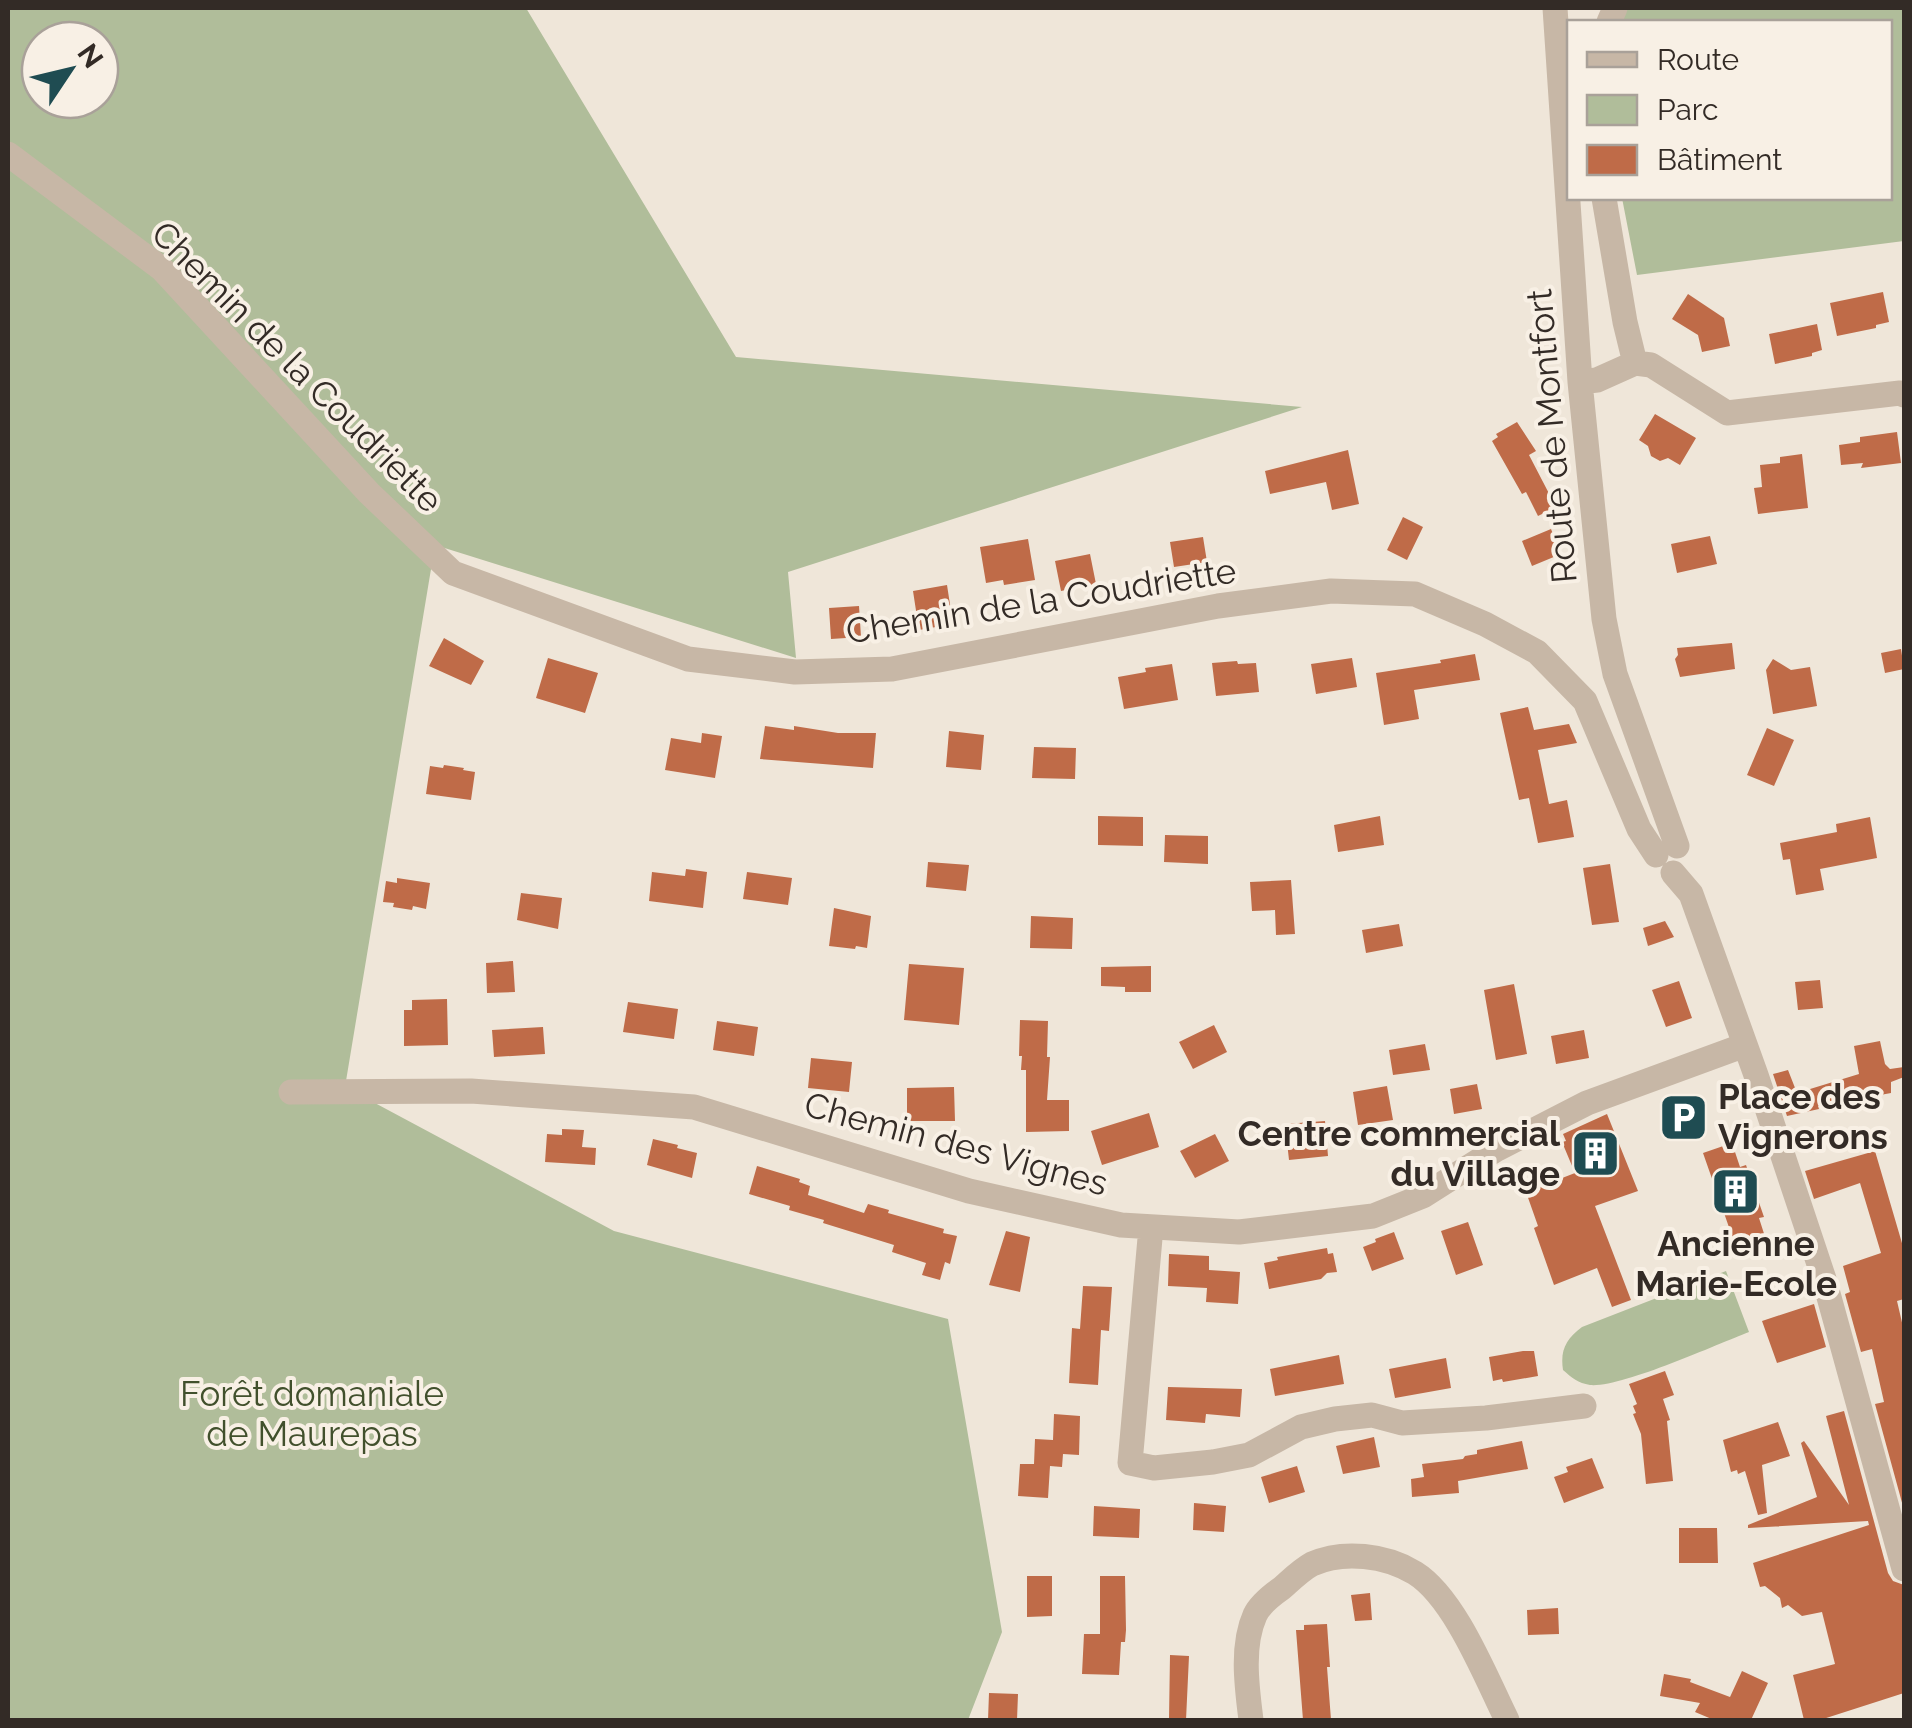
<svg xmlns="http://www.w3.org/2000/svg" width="1912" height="1728" font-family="Raleway,sans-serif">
<rect width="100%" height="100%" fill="#efe6d9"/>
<path fill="#b0bd9a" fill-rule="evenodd" d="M8,8h518l210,349 566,50 -514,165 8,86 -361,-113 -90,542 269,144 334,88 54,313 -34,88h-960zM40,40h60v60h-60z
M1623,8h281v233l-267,34 -15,-77h268v-176h-281z
M1726,1271l23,61c-34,13 -128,56 -159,53 -12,-2 -18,-7 -27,-15 -3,-20 3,-31 19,-43z"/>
<path fill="#bf6b48" d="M1883,292l6,30 -13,3v3l-39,8 -7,-33z
M1688,294l36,24 6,28 -28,6 -4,-17 -26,-16z
M1817,324l5,26 -10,3v3l-37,8 -6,-30z
M1655,414l41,24 -16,27 -12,-7 -8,3 -9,-5 -3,-10 -9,-6z
M1517,422l19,29 -7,4 27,52 -18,9 -12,-24 -4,2 -30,-53 6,-4 -2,-3z
M1897,432l4,31 -40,5 2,-5 -22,2 -2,-20 21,-3v-5z
M1348,450l11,54 -27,6 -6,-28 -56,12 -5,-23z
M1802,454l6,54 -50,6 -4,-26 8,-1 -2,-22 20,-2v-6z
M1403,517l20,10 -16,33 -20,-10z
M1551,529l10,25 -29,12 -10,-25z
M1710,536l7,28 -40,9 -6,-29z
M1203,537l4,25 -33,5 -4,-25z
M1028,539l7,41 -31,5 -1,-5 -17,3 -6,-36z
M1090,554l6,30 -35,7 -6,-30z
M947,585l6,39 -34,6 -6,-39z
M859,606l2,31 -30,2 -2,-31z
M444,638l40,23 -13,24 -42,-19z
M1732,643l3,26 -55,8 -5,-18 3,-4 -1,-7z
M1901,649l3,20 -19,4 -4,-20z
M1475,654l5,26 -66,10 5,29 -35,6 -8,-52 65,-10 -1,-3z
M548,658l50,15 -13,40 -49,-15z
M1352,658l5,29 -41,7 -5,-30z
M1773,659l18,11 19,-3 7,39 -44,8 -7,-44z
M1237,661l1,3 18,-1 3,29 -43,4 -4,-33z
M1172,664l6,36 -54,9 -6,-32 28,-5 -1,-4z
M1528,707l6,23 35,-6 8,19 -39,7 11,54 18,-4 7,37 -36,6 -9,-45 -10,2 -19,-87z
M765,726l29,4v-4l44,7h38l-3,35 -113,-9z
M1767,728l27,12 -20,46 -27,-11z
M949,731l35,4 -3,35 -35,-3z
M702,733l20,3 -7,42 -50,-8 6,-32 30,5z
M1034,747l42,1 -1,31 -43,-1z
M444,765l20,3 -1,2 12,2 -4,28 -45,-6 4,-28 13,2z
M1098,816l45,1v29l-45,-1z
M1380,816l4,29 -46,7 -4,-27z
M1870,817l7,41 -57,11 4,21 -28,5 -6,-36 -7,1 -3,-17 57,-11 -1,-8z
M1165,835l43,1v28l-44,-2z
M928,862l41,3 -3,26 -40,-4z
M1610,864l9,58 -27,3 -9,-57z
M686,869l21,3 -4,36 -54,-7 3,-29 33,4z
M747,872l45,6 -4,27 -45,-6z
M397,878l33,5 -4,26 -13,-3 -1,4 -19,-3 1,-4 -11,-1 3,-21 11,2z
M1291,880l4,54 -19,1 -1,-25 -23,1 -2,-29z
M521,893l41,5 -4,31 -41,-9z
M834,908l37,8 -4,32 -11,-2 -1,3 -26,-3z
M1031,916l42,2 -1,31 -42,-1z
M1665,921l9,16 -26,9 -5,-18z
M1399,924l4,22 -37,7 -4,-23z
M513,961l2,31 -28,1 -1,-30z
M909,964l55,4 -5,57 -55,-5z
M1151,966v26h-26v-5l-24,-1v-19z
M1820,980l3,28 -25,2 -3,-28z
M1679,981l13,37 -26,9 -14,-37z
M1514,984l13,70 -31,6 -12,-70z
M447,999l1,46 -44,1v-36h8v-10z
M628,1002l50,7 -4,30 -51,-7z
M1020,1020l28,1 -1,36h3l-3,43h22v31l-43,1v-62h-5l1,-14h-3z
M717,1021l41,6 -4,29 -41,-6z
M1214,1025l13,27 -34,17 -14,-27z
M543,1027l2,27 -51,3 -2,-27z
M1584,1030l5,28 -33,6 -5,-28z
M1880,1041l5,23 5,5 14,-2v10l-13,5v11l-27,5 -1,-7 -45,15 1,3 -32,7 -14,-42 15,-4 9,23 62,-19 -5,-28z
M1425,1044l5,26 -37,5 -4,-25z
M811,1058l41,4 -3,30 -41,-4z
M1477,1084l5,25 -28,5 -4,-25z
M1387,1086l6,34 -35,5 -5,-33z
M954,1087l1,34h-48v-33z
M1149,1113l10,34 -57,18 -11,-34z
M1607,1114l31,77 -43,15 36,94 -19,7 -15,-39 -43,17 -20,-57 4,-2 -12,-34 49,-19 -13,-31 4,-1 -3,-7z
M1325,1121l3,35 -39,4 -4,-36z
M562,1129l22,1 -2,17 14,1 -1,17 -50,-3 2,-28 15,1z
M1215,1134l14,27 -34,17 -15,-27z
M653,1139l25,6 -1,3 20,5 -5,25 -45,-13z
M1732,1143l8,24 6,-2 18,52 -5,1 8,25 -29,10 -35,-100z
M1875,1151l29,99v49l-7,2 7,30v179l-29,-106 9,-2 -12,-53 -11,3 -16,-58 5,-2 -7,-26 38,-13 -21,-70 -46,16 -9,-28z
M757,1166l43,13 -1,3 11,4 -2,9 56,18 4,-9 21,6 -1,3 56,16 -1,4 14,3 -7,28 -5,-2 -5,18 -18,-5 4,-12 -34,-11 2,-7 -71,-22 1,-3 -35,-10 1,-4 -41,-12z
M1468,1222l15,43 -27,10 -15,-44z
M1006,1231l24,6 -10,55 -31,-7z
M1394,1232l10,27 -32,12 -9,-24 13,-5 -1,-3z
M1327,1248l1,6 5,-1 4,19 -10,1 -6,6 -52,10 -5,-26 14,-3 -1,-3z
M1169,1254l40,2v14l31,2 -2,32 -32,-2 1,-14 -39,-2z
M1083,1286l29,1 -3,44 -8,-1 -3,55 -29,-2 3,-55 8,1z
M1814,1304l12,43 -49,16 -15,-42z
M1523,1351h11l4,25 -35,6 -1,-3 -9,2 -4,-24z
M1339,1355l5,29 -69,12 -5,-27z
M1446,1358l5,30 -56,10 -6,-29z
M1665,1371l9,24 -11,4 7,21 -3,1 6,60 -27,3 -5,-50 -8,-20 3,-1 -3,-7 4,-2 -8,-20z
M1168,1387l74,2 -2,28 -34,-3 -1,9 -39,-3z
M1844,1411l44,162 5,8 11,4v108l-84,27h-16l-11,-45 42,-11 -13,-52 -20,4 -14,-11 -6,3 -2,-10 -15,-12 -5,1 -7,-24 116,-38 -1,-4 -120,7v-3l69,-28 -16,-54 3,-2 45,64 -23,-89z
M1054,1414l26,2 -1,39 -16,-1 -1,13 -12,-1 -2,32 -30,-2 2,-32h14l1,-25 18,1z
M1778,1422l12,34 -28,9 5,48 -9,2 -13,-44 -7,3 -1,-4 -6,2 -8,-32z
M1374,1437l6,30 -37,7 -7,-28z
M1522,1441l6,28 -70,12 1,12 -47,4 -1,-18 13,-2 -2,-13 41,-5 2,-3 12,-2v-4z
M1592,1458l12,30 -40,15 -10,-26 14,-5 -2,-5z
M1297,1466l8,26 -36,11 -8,-26z
M1194,1503l32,3 -2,26 -31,-2z
M1094,1506l46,3 -1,29 -46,-2z
M1679,1528h38l1,35h-39z
M1027,1576h25v40l-25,1z
M1100,1576h25l1,54 -1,12h-4l-2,33 -37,-1 2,-40h16z
M1370,1593l2,27 -17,1 -4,-26z
M1558,1608l1,26 -31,1 -1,-25z
M1327,1624l3,43h-3l4,53h-28l-7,-90h8v-5z
M1170,1655l19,1 -3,64h-17z
M1742,1671l26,12 -17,37h-37l-19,-8 5,-9 -40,-7 4,-22 27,5 -1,3 40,15z
M989,1693l29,1 -1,26h-29z"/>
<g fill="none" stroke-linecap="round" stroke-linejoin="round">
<path stroke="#c7b7a6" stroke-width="25" d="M1555,8l25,374 24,237 11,55 62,172
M1609,22l6,-14
M8,154l154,115 207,224 84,80 235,86 107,13 97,-3 326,-63 113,-15 84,3 70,30 52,28 48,49 54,128 17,26
M1604,198l21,124 10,41
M1580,382l17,-2 38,-17 16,2 76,48 173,-20 4,2
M1673,873l18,21 65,181 68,204 80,290
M291,1092l180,-1 223,16 275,84 152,34 118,7 134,-16 50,-20 74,-47 90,-46 158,-58
M1151,1227l-21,236 24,5 59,-6 36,-7 52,-28 34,-8 37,-4 30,8 84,-5 98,-12
M1251,1720c-4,-32 -10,-74 4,-105 5,-11 17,-20 27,-27 9,-8 19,-18 30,-24 31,-14 74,-9 103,9 40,25 71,105 92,147"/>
</g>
<defs>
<symbol id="parking-square" viewBox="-11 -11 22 22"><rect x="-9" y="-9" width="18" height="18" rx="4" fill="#1f4c52" stroke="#f8f0e5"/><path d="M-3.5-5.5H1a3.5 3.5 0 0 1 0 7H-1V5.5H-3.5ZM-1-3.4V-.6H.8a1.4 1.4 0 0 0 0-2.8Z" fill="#fff"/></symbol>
<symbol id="building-square" viewBox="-11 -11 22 22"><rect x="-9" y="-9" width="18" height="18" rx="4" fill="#1f4c52" stroke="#f8f0e5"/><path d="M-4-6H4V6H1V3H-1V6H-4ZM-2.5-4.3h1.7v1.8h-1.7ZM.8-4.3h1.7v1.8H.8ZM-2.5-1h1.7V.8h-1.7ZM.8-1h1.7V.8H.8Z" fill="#fff"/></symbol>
</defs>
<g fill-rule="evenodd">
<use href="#parking-square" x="1656" y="1090" width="55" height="55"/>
<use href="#building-square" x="1568" y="1126" width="55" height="55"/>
<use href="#building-square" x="1708" y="1164" width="55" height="55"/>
</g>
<g text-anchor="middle" stroke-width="8" stroke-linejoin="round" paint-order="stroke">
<g font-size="35" fill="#332b26" stroke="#f8f0e5">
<text transform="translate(297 367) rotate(45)" y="12">Chemin de la Coudriette</text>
<text transform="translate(1552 436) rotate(-95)" y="12">Route de Montfort</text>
<text transform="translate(1041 601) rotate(-9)" y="12">Chemin de la Coudriette</text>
<text transform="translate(956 1144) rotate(15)" y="12">Chemin des Vignes</text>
</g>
<g font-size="35" font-weight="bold" fill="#332b26" stroke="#f8f0e5" text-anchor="start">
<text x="1718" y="1109">Place des<tspan x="1718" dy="40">Vignerons</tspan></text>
<text x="1560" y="1146" text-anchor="end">Centre commercial<tspan x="1560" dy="40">du Village</tspan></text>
<text x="1736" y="1256" text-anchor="middle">Ancienne<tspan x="1736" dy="40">Marie-Ecole</tspan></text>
</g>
<g font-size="35" fill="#41502c" stroke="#f8f0e5">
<text x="312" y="1406">Forêt domaniale<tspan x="312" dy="40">de Maurepas</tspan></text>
</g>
</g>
<rect width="1912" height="1728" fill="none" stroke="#332b26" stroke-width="20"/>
<rect x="1567" y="20" width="325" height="180" fill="#f8f0e5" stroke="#a9a199" stroke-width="2.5"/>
<rect x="1587" y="52" width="50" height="15" fill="#c7b7a6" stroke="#a9a199" stroke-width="2.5"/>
<text x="1657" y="70" font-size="30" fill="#332b26">Route</text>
<rect x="1587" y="95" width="50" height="30" fill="#b0bd9a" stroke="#a9a199" stroke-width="2.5"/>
<text x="1657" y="120" font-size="30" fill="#332b26">Parc</text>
<rect x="1587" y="145" width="50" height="30" fill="#bf6b48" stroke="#a9a199" stroke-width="2.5"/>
<text x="1657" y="170" font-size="30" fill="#332b26">Bâtiment</text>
<g transform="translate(70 70) rotate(55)"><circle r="48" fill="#f8f0e5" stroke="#a9a199" stroke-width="2.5"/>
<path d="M0-8L18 38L0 25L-18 38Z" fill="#1f4c52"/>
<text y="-15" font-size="28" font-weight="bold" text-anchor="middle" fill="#332b26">N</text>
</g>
</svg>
